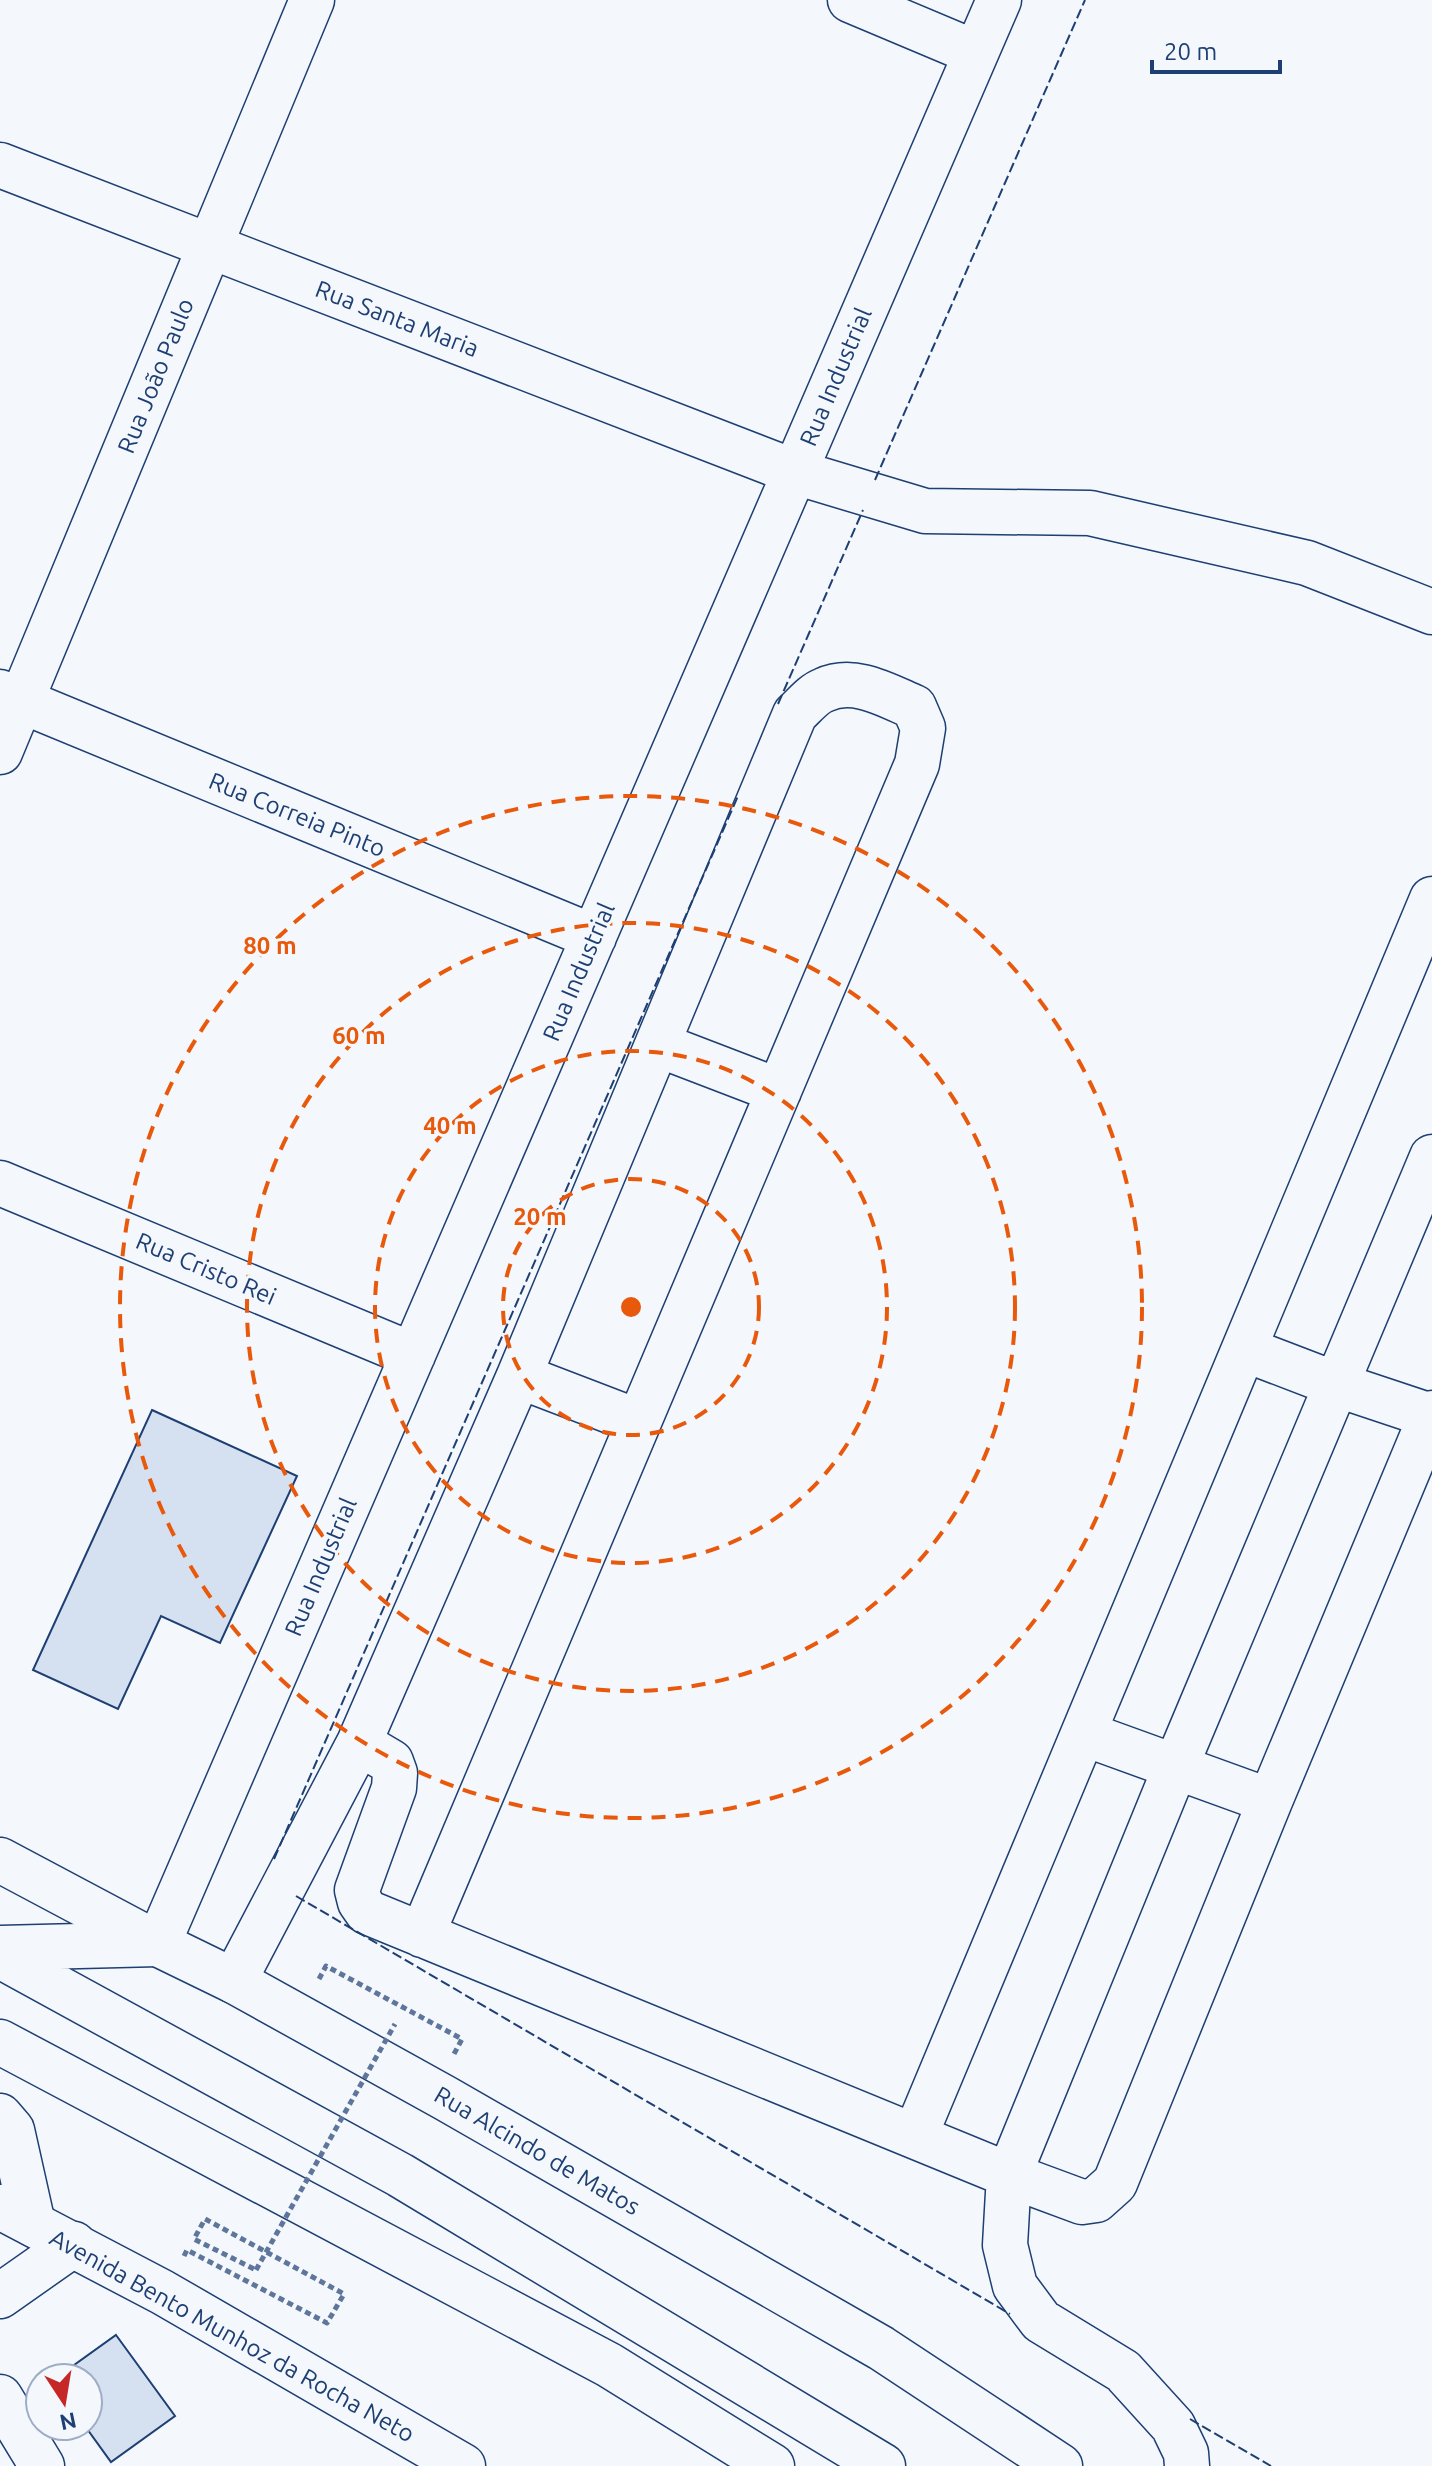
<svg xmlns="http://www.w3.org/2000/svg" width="1432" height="2466" font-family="Ubuntu,sans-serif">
<rect width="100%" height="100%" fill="#f4f7fb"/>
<path fill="#d5e0f0" stroke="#1d3f73" stroke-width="2" d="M152,1410l145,66 -77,167 -59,-27 -43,93 -85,-39z
M116,2335l59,81 -64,46 -26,-36h3v-48h-32z"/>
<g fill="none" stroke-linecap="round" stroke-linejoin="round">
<defs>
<path id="minor" d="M850,0l126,53
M0,165l795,307 130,39 165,2 217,50 125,49
M0,692l594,245
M0,752l312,-752
M659,1045l120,46
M0,1183l413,172
M1244,1349l94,36 93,31
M519,1376l120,46
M1085,1734l185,67
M359,1743l32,19 4,11 -1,15 -37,102 3,12 7,10 642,263 73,27 14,-2 19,-17 155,-382 162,-388
M158,1944l841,-1944
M234,1981l125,-238 160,-367 276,-662c8,-7 18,-20 29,-24 30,-14 62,5 90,17l9,21 -6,36 -495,1171
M915,2136l517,-1237
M0,2296l74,-52
M0,2397l42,69
M1187,2466l-1,-13 -13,-27 -50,-55 -82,-50 -26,-35 -10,-41 4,-70 167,-409 256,-609"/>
<path id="major" d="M0,1860l158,84 76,37 211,117 436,250 179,118
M0,2207l162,85 301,174"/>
<path id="highway" d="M0,1948l158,-4
M0,1956l400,219 483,291
M0,2042l609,323 163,101
M0,2116l12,14 21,94"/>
</defs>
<use href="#minor" stroke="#1d3f73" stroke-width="47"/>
<use href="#major" stroke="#1d3f73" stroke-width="47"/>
<use href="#highway" stroke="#1d3f73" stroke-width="47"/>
<path stroke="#5e769c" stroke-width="5" stroke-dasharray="6 4" stroke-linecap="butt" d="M319,1979l7,-13 136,73 -8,15
M184,2256l3,-6 140,73 17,-29 -139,-75 -11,20 62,31"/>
<use href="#minor" stroke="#f4f7fb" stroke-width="44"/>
<use href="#major" stroke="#f4f7fb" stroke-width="44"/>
<use href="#highway" stroke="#f4f7fb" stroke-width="44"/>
<path stroke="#5e769c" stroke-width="5" stroke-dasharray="6 4" stroke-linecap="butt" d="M256,2270l139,-246"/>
<path stroke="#1d3f73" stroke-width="2" stroke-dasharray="10 4" stroke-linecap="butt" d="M875,480l210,-480
M778,704l85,-194
M274,1859l464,-1063
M296,1896l714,418
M1190,2419l81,47"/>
</g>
<g fill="none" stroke="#e8590c" stroke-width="4" stroke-dasharray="14 10">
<circle cx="631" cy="1307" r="128"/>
<circle cx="631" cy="1307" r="256"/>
<circle cx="631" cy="1307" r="384"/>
<circle cx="631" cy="1307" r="511"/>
</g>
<g text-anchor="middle" stroke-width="6" stroke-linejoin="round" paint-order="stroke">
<g font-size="24" fill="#1d3f73" stroke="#f4f7fb">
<text transform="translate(397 319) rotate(21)" y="8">Rua Santa Maria</text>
<text transform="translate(156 376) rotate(-68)" y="8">Rua João Paulo</text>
<text transform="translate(836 377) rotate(-67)" y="8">Rua Industrial</text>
<text transform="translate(297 815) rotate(22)" y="8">Rua Correia Pinto</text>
<text transform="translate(579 972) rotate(-67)" y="8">Rua Industrial</text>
<text transform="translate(206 1269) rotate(23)" y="8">Rua Cristo Rei</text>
<text transform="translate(321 1567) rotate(-67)" y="8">Rua Industrial</text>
<text transform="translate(537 2151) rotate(30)" y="8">Rua Alcindo de Matos</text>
<text transform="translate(232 2336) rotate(29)" y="8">Avenida Bento Munhoz da Rocha Neto</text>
</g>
</g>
<circle cx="631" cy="1307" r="12" fill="#e8590c" stroke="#f4f7fb" stroke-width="4"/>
<g font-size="24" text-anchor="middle" font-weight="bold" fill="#e8590c" stroke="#f4f7fb" stroke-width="6" stroke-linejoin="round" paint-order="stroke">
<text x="270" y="954">80 m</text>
<text x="359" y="1044">60 m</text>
<text x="450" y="1134">40 m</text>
<text x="540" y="1225">20 m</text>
</g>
<g transform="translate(64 2402) rotate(168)"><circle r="38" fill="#f4f7fb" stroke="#9eadc5" stroke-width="2"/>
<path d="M0-6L14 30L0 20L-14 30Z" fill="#c62828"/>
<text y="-12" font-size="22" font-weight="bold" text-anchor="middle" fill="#1d3f73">N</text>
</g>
<path d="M1152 60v12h128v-12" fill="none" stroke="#1d3f73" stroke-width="4"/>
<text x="1164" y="60" font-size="24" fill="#1d3f73" stroke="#f4f7fb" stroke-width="6" paint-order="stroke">20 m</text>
</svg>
